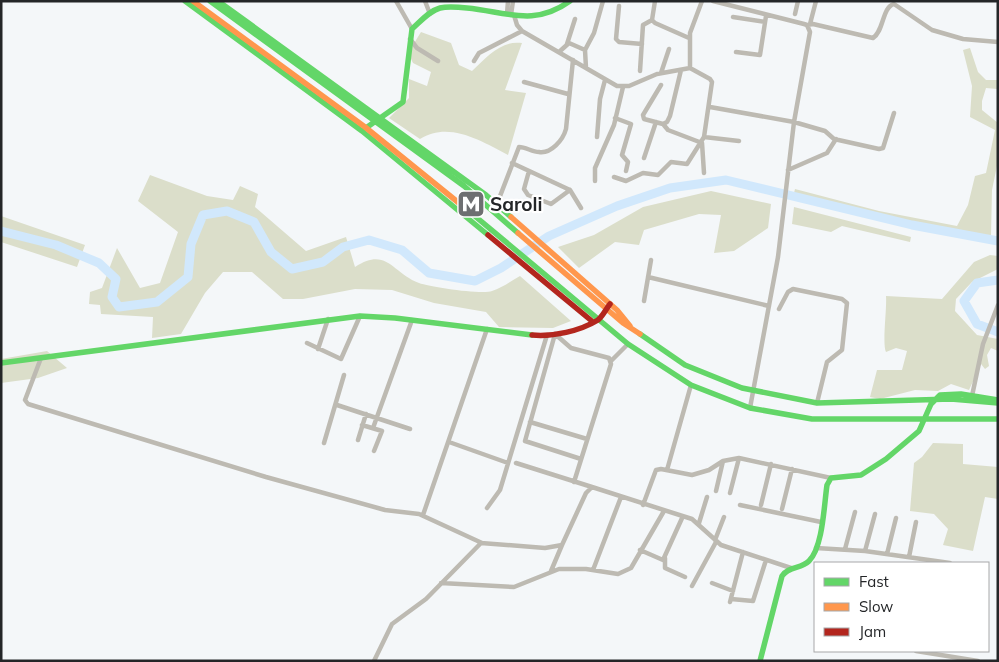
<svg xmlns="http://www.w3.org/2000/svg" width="999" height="662" font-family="Mulish,sans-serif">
<rect width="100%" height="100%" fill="#f4f7f9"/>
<path fill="#dbdeca" d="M421,32l30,11 8,22 13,6c15,-14 29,-31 50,-28l-17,47 21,3 -18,62c-27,-14 -59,-34 -88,-16l-31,-21 20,-20v-19l18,7 4,-14 -18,-9 -5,-10z
M970,48l8,24 8,8h12l-1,9 -11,-1 -4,13v9l16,13v38l-6,29 -1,46 -94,-16 -103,-27 1,-4 84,22 78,15 11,-21 7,-29 11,-3 9,-43 -25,-13 2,-31 -9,-36z
M150,175l57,21 26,4 7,-14 18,8 -3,13 51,44 40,-14 9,30c32,-21 37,6 64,16 11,4 64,12 73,8 10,-3 19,-10 28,-15l51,45 -18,7 -54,-1 -13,-15 -52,-9 -42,-13 -37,-1 -52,10h-20l-31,-27h-29l-18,21 -24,41 -29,4 1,-21 -52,-3 -1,-9 -11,-1 1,-12 12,-4 15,-40 23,40 20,-5 18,-51 -40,-31z
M711,191l60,13 -3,24 -34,23 -20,2 7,-38 -22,-1 -55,16 -5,15 -24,-3 -36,26 -21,-21 36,-12 49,-28z
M794,207l117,30 -1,5 -68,-16 -11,6 -39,-8z
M1,216l84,29 -8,22 -76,-25z
M990,255l8,1v13l-26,13 -16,17 -1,12 22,24 21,4v12l-7,-3 -4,7 2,11 -4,3 -4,-5 -12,26 -18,-6 -13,7 -23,-1 -35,9 -10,-2 7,-27h25l5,-19 -11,-3 -10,4c-4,-8 1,-43 0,-56l56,3 32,-37z
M47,351l20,17 -29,10 -37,5v-24z
M933,443l30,1v20l35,3v32l-13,-2 -12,54 -30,-6 5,-16 -14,-15 -24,-3 4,-48 8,-6z"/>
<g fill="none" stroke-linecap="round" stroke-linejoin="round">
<path stroke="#d1e8fc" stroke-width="9" d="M1,231l55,14 43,18 17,16 -4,18 7,10 38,-5 31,-25 3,-33 12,-29 24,-4 27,11 17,30 21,17 31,-7 20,-15 26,-7 33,10 27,23 46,8 26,-13 48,-32 68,-30 53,-18 56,-8 186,45 86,16
M998,280l-21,3 -13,18 13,23 21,8"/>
<path stroke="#bdbab2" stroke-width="4.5" d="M396,1l16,28
M425,1l5,13
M655,1l-3,19 3,3 34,15
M713,1l91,23 3,1 3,7 -16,90 -16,135 -28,151
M619,6l-3,33 3,3 23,2
M507,14l1,-13
M795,14l3,-13
M511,15l2,-14
M514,15l3,10 5,6 95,55h12l28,-12 33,-6
M733,17l32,5
M810,24l6,-23
M807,25l6,-1 60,14c11,-7 9,-31 21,-34l38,26 31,9 35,3
M410,39l7,9 21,13
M567,44l8,-25
M559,52l10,-9 16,7
M736,52l24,3 6,-39
M474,61l5,-8 43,-22
M586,68l-1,-18 9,-17 9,-32
M640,71l3,-46 9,-5
M661,73l8,-24
M524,82l44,12
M661,85l-18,30 1,4 19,5 4,-2 3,-6 11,-46
M710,107l84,15 31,9 9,8 45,10 4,-1 11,-35
M615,118l16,6 -9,31 6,7 -2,9
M663,124l5,6 34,13 2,30
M597,137l3,-38 5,-19
M704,137l35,4
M644,158l12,-36
M512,163l58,27 11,18
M788,170l39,-17 9,-14
M529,171l-5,18 4,6 23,9 19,-14
M614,177l12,4 17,-8 15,2 13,-13 16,2 17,-27 8,-55 -2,-3 -20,-11v-35l12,-32
M595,181v-13l19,-43 9,-38
M497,204l22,-57c7,0 13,5 20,5 12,2 24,-12 27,-23l7,-69
M648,277l121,29
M644,301l7,-41
M779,309l9,-17 5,-3 49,10 5,4 -5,47 -15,12 -10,41
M307,343l34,16 19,-43
M318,349l10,-30
M41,358l-16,42 3,4 238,73 119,33 34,4 63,29
M611,361l17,-17
M972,396l11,-52 15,-39
M337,405l73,24
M530,422l57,17
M362,425l20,6 -8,20
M373,428l39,-108
M358,440l8,-26
M449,442l59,21
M324,443l20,-68
M516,463l76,24
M667,470l24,-85
M574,482l37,-118 -2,-6 -38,-10 -16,-14 -30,107 56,18
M716,491l7,-30
M730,493l9,-35
M643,505l13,-35 5,-1 31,6 17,-5 14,-9 16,-3 92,20
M740,505l81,17
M761,505l10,-41
M487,508l13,-18 47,-155
M782,509l10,-40
M423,515l64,-186
M699,523l8,-26
M715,540l9,-23
M816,548l49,3 85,12
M845,549l10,-37
M640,550l23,10 20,-44
M865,551l10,-37
M887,554l9,-36
M909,557l7,-35
M665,558v10l20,9
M593,570l28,-73
M551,571l11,-26
M441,583l73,4 45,-18h27l32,5 13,-6 33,-57
M712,583l21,8
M692,586l24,-44
M731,599l22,2 13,-41
M730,602l13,-50
M916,651l62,10
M374,661l18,-37 34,-25 55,-56 64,5 17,-3 24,-52 6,-6 100,32 29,26 70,23"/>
<path stroke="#63d668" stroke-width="5.5" d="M185,1l177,130 126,104
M210,1l254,185 54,47
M218,1l268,194 25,22
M363,130l40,-28 9,-73c8,-7 17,-18 28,-21 8,-2 18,-1 27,0 40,4 67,19 103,-7
M470,212l158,132 63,41 59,23 62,11h186
M640,334l45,31 57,23 75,15 134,-4 47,4
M1,363l359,-47 35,2 137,17
M760,661l22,-85c7,-10 19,-7 27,-15 14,-14 15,-56 18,-76l4,-7 30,-3 25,-16 33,-28 12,-27 9,-9 21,-1 37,6"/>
<path stroke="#ff974d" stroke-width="5.5" d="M193,1l172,126 105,85
M511,217l106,93 13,16
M518,233l105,90 17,11"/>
<path stroke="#b3261e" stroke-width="5.5" d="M488,235l105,87
M532,335c21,2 48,-4 66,-15 5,-4 8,-11 12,-16"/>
</g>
<defs>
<symbol id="metro-square" viewBox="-11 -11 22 22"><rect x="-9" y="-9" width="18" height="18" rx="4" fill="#6d6f71" stroke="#fff"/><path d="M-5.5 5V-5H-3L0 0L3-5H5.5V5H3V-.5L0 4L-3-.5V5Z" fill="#fff"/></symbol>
</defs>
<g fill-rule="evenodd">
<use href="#metro-square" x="455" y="188" width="32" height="32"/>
</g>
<g text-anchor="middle" stroke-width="4.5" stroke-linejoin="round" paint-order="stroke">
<g font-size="19" font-weight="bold" fill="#242628" stroke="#fff" text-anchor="start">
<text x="490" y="211">Saroli</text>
</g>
</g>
<rect width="999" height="662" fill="none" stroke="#242628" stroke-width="5"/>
<rect x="814" y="562" width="175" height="90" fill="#ffffff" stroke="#a7a8a9"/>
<rect x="824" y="578" width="25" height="8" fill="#63d668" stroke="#a7a8a9"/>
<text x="859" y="587" font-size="15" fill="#242628">Fast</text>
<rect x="824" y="603" width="25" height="8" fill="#ff974d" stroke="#a7a8a9"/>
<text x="859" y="612" font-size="15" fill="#242628">Slow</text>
<rect x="824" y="628" width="25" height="8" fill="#b3261e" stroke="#a7a8a9"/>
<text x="859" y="637" font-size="15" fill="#242628">Jam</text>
</svg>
